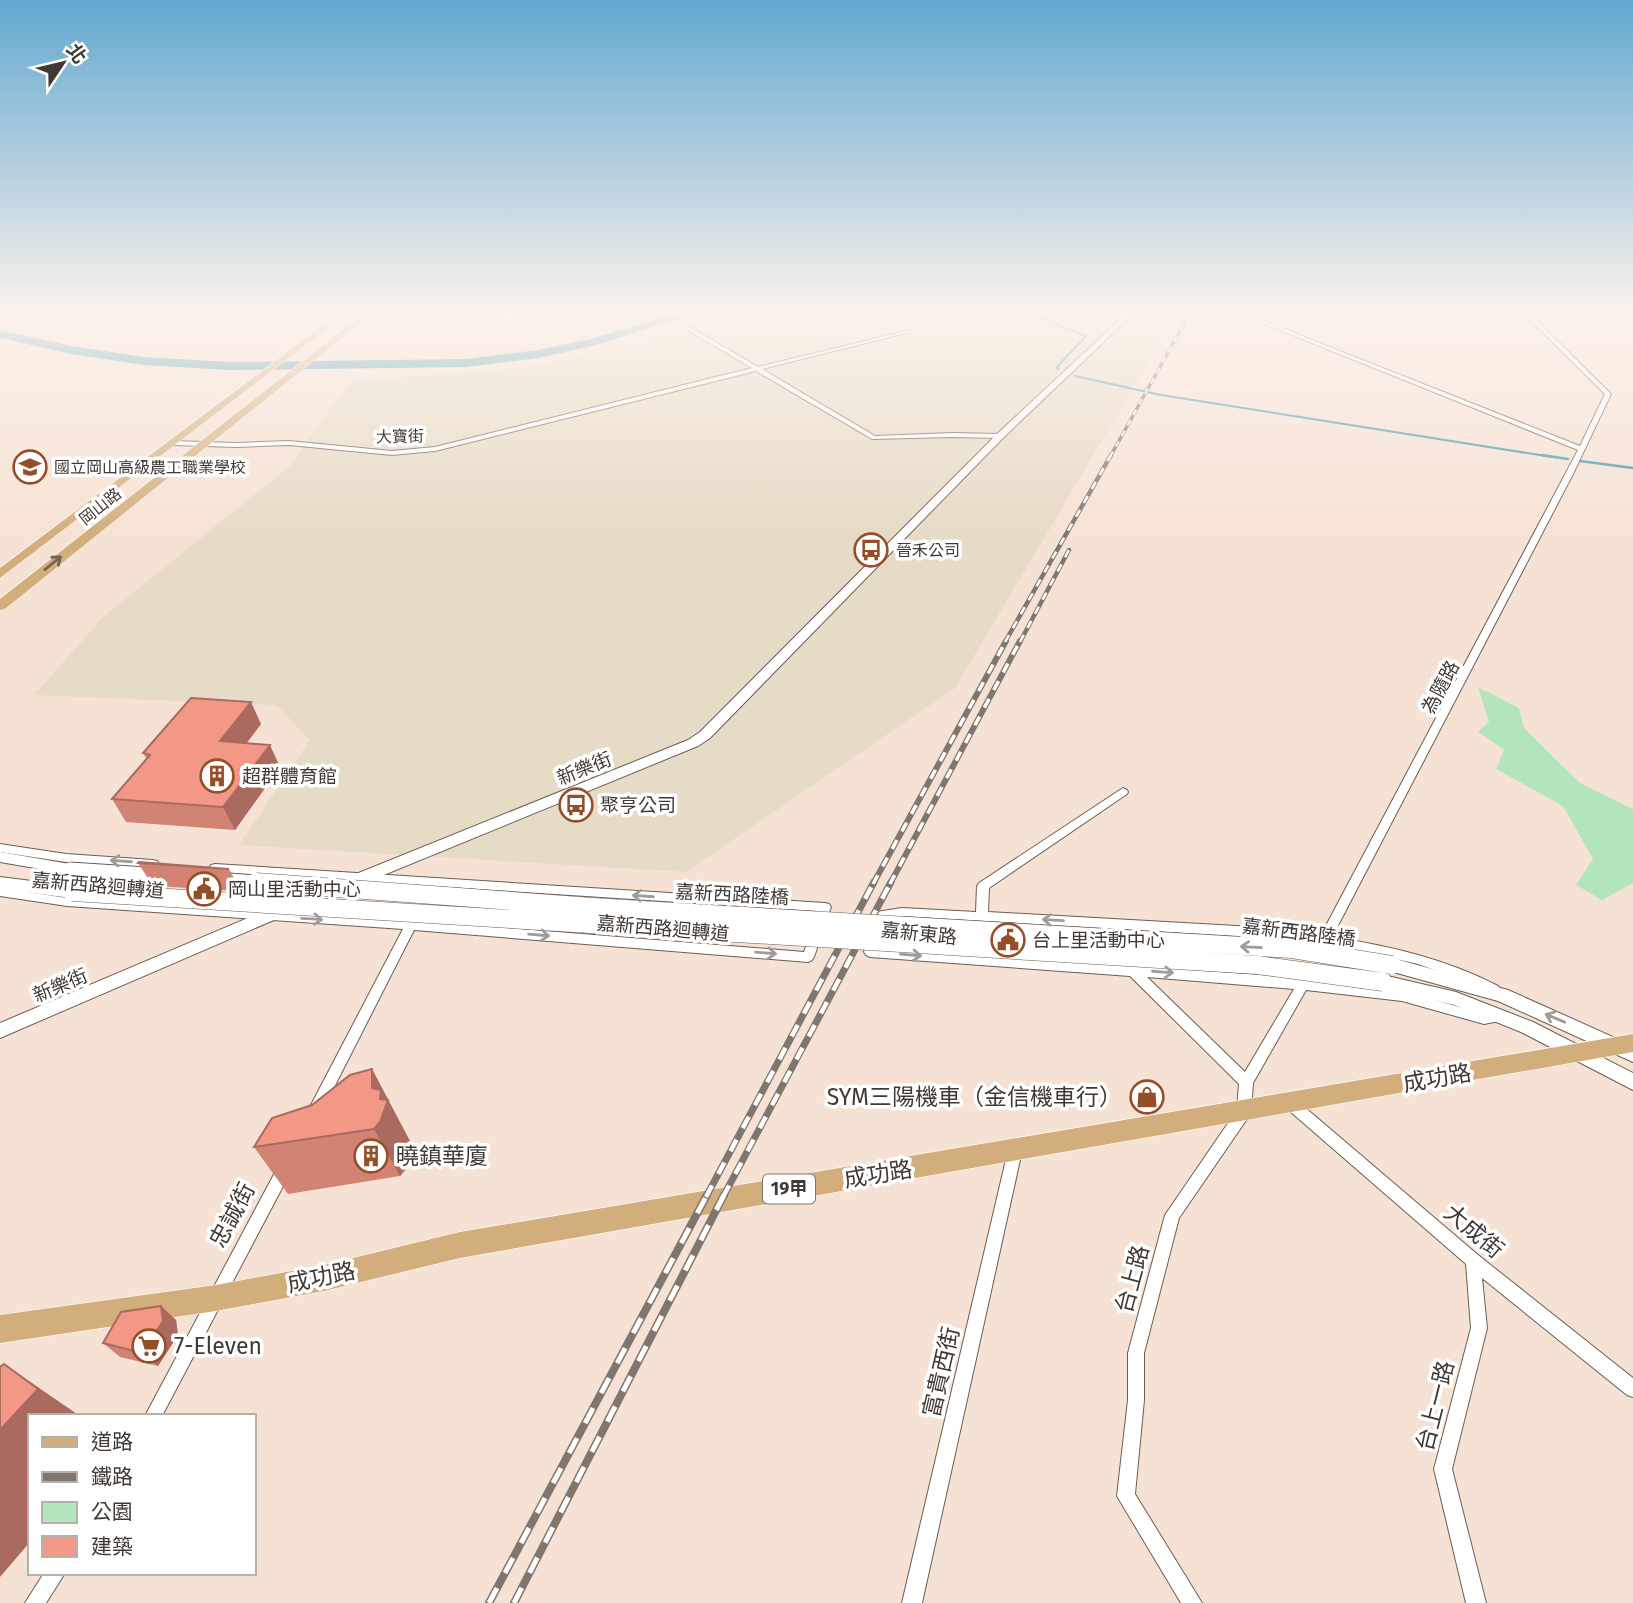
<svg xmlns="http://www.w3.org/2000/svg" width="1633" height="1603" font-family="'Fira Sans','Noto Sans TC',sans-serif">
<rect width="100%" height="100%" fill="#f6e2d4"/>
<path fill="#e6dbc6" d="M723,313h455l-223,375 -269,184 -447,-27 71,-105 -34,-35 -242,-10 70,-79 185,-149 62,-86 165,-13 55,-9 77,-21z"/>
<path fill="#b3e5bd" d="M1478,687l41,21 5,20 56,55 53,26v74l-31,17 -26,-15 17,-26 -30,-53 -67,-37 8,-19 -26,-18 11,-10z"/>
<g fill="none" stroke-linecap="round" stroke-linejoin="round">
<path stroke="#3b97ab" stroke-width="2" d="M1027,313l59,23 -30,32 3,1
M1075,376l86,19 391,62"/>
<path stroke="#3b97ab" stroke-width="2.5" d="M1541,455l27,4
M1580,461l53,7"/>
<path fill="#3b97ab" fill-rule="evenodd" d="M678,313h17l-102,33 -55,12 -72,9 -238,3 -84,-5 -73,-11 -71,-16v-8l71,16 73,11 84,5 238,-3 72,-9 52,-11z"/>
<defs>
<path id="minor" d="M1084,313h10l34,6 -3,2z
M1263,313h6l-10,6 321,127 25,-52 -82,-81h6l82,81 -38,80 -241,463c58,9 114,22 166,49l2,4 -2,4 -4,1 -4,-1 -22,-12 -50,-18 -61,-14 -83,-12 -372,-22 -17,3 -8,29 250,17 4,-1 5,2 125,9 141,16 82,23 16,-3 5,1 1,4 -1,4 -21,4 -82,-23 -96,-11 -53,93 -2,29 -2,4 -70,102 -35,135v47l-9,94 67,109h-21l-64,-107 11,-96v-47l37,-138 72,-105 2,-26 -109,-108 -260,-19 -4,-2 -2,-3 12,-40 26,-4 74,4 1,-26 2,-3 144,-95 4,2 1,2 -1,2 -138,94 -1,24 286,16 47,7 257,-485 -326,-131zM1147,977l147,12 -49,83z
M688,326l70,41 152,-37v2l-148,37 113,67 77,-3 48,1 3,2 -3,2 -48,-1 -80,2 -116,-68 -321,80 -43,4 -103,-10 -53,2 -64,-2 -3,-2 3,-2 64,2 53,-2 103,10 43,-4 317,-79 -66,-39z
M0,844l66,10 87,6 4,1 2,3 -27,36h-8l-2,-3 23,-30 -79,-5 -66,-10z
M215,864l610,39 4,1 2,3 -17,50 -2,3 -4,2 -394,-32 -92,181 -5,2 -5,-2 -2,-4 2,-4 91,-174 -336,-23 -67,-10v-8l67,10 344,22 393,32 14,-41 -603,-39 -4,-1 -2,-3 2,-3z
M1290,1097l5,2 183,156 155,123v19l-6,-2 -145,-117 5,50 -35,141 34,134h-20l-32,-134 37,-141 -5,-64 -181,-157 -2,-4 2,-4z
M1015,1144l5,2 2,5 -100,452h-20l106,-452 2,-5z
M285,1161l5,2 2,5 -2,5 -128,243h-17l135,-253z
M44,1573h21l-19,30h-21z"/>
<path id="tertiary" d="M1127,313h7l-131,125 -293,300 -12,8 -424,174 -274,118v-15l262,-111 426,-172 12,-8 297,-298z
M0,852l70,12 5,1 2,4 -2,4 -5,1 -70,-12z
M0,877l72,9 5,2 3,4 -3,4 -5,2 -72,-9z
M1392,958l116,32 125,56v16l-135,-61 -112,-31 -2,-5 2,-5z
M1383,975l73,17 77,30 100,51v17l-112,-58 -67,-27 -77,-18 -2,-5 2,-5z"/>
<path id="primary" d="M339,313h9l-348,265v-10z
M364,313h9l-368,296 -5,1v-11z
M1633,1034v18l-1173,206 -136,33 -108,20 -216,32v-28l216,-30 108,-20 136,-33z"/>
</defs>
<use href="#minor" stroke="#6d5d51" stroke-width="2"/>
<use href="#tertiary" stroke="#6d5d51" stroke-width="2"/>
<use href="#primary" stroke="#fff" stroke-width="1"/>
<use href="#minor" fill="#fff" fill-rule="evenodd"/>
<use href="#tertiary" fill="#fff" fill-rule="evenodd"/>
<use href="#primary" fill="#d2ae7d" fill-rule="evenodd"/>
<defs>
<path id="rail-far4" d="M1110,457l80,-144"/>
<path id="rail-far3" d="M1005,642l106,-187
M1020,642l49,-92"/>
<path id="rail-far2" d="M873,884l133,-243
M890,884l130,-243"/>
<path id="rail-far1" d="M706,1197l168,-315
M723,1197l168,-315"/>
<path id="rail" d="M489,1603l218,-408
M514,1603l210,-408"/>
</defs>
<use href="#rail-far4" stroke="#81766d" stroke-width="3.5"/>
<use href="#rail-far3" stroke="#81766d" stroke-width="4.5"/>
<use href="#rail-far2" stroke="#81766d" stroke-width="6"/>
<use href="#rail-far1" stroke="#81766d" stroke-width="7"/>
<use href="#rail" stroke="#81766d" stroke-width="8"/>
<use href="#rail-far4" stroke="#fff" stroke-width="2" stroke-dasharray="6" stroke-linecap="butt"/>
<use href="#rail-far3" stroke="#fff" stroke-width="2.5" stroke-dasharray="8" stroke-linecap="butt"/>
<use href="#rail-far2" stroke="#fff" stroke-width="3.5" stroke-dasharray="10" stroke-linecap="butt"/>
<use href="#rail-far1" stroke="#fff" stroke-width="4.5" stroke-dasharray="13" stroke-linecap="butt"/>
<use href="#rail" stroke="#fff" stroke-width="5" stroke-dasharray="17" stroke-linecap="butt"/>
<defs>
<path id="tertiary-bridge-far1" d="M70,869l92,6
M217,879l63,5"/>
<path id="tertiary-bridge" d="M256,882l337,25 699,42 100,16
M72,892l1185,73 126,17"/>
</defs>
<use href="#tertiary-bridge-far1" stroke="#6d5d51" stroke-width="15" stroke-linecap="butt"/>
<use href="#tertiary-bridge" stroke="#6d5d51" stroke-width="19" stroke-linecap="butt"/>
<use href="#tertiary-bridge-far1" stroke="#fff" stroke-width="13"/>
<use href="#tertiary-bridge" stroke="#fff" stroke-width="18"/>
</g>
<path fill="#d18374" d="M261,724l-14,19 33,24 -45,63 -109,-8 -14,-23 35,-40 -4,-6z
M138,863l91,6 12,22 -88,-5z
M372,1069l41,78 -7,22 -6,7 -112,18 -34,-47 58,-42z
M161,1306l15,14 2,15 -20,31 -38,-9 -17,-14z"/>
<path fill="#aa6a5e" d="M251,702l10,22 -30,39 -11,-22z
M270,745l10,22 -45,63 -12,-23z
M372,1069l41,78 -7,22 -6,7 -26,-47z
M161,1306l15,14 2,15 -20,31 -16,-13z
M4,1364l76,52h-50v126l-30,35v-147z"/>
<path fill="#f39887" stroke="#aa6a5e" stroke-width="2" d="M191,698l60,4 -31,39 50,4 -47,62 -111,-8 38,-44 -7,-2z
M139,862l90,7 -91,-6z
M372,1069v19l9,2 -1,9 8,1 -8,22 -6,7 -120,18 18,-29 40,-13 38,-30z
M161,1306l2,15 -21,32 -39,-10 18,-31z
M4,1364l34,25 -38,41v-63z"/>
<defs><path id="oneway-shaft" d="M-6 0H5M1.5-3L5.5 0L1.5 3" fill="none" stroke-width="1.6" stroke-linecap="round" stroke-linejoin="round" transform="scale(1.75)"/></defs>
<use stroke="#74634e" href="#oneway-shaft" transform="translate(53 563) rotate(-39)"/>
<g stroke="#a09c9a">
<use href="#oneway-shaft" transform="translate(121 861) rotate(-176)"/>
<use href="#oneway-shaft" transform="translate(643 896) rotate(-176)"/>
<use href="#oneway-shaft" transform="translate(312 919) rotate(3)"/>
<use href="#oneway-shaft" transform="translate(1053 920) rotate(-177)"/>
<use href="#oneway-shaft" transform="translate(539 935) rotate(5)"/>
<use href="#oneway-shaft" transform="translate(1251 947) rotate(-177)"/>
<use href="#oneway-shaft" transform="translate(766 953) rotate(5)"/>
<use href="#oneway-shaft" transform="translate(911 955) rotate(5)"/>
<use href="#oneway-shaft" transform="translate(1163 972) rotate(4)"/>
<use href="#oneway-shaft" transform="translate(1555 1018) rotate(-157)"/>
</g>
<linearGradient id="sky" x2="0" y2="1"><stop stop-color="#63a8d0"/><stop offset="0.58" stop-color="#fbf2ec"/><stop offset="1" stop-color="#fbf2ec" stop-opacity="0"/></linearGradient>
<rect width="1633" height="537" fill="url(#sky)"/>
<defs>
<symbol id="school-ring" viewBox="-11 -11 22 22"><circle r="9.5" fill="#fff" stroke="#964e29" stroke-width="1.5"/><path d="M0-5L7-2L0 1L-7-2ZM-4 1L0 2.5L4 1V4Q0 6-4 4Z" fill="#964e29"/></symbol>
<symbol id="bus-ring" viewBox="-11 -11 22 22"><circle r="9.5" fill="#fff" stroke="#964e29" stroke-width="1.5"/><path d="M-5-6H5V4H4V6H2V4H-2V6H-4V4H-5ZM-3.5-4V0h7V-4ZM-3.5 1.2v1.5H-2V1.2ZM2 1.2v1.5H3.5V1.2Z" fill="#964e29"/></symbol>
<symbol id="building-ring" viewBox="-11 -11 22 22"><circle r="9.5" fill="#fff" stroke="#964e29" stroke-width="1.5"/><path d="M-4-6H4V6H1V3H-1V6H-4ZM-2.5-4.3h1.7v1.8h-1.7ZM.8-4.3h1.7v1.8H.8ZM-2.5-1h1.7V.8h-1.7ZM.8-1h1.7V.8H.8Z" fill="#964e29"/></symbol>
<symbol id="civic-ring" viewBox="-11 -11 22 22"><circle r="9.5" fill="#fff" stroke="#964e29" stroke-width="1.5"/><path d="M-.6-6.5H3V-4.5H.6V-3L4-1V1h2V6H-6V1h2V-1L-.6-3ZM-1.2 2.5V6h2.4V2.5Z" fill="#964e29"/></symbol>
<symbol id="shop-ring" viewBox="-11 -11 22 22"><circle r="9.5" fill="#fff" stroke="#964e29" stroke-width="1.5"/><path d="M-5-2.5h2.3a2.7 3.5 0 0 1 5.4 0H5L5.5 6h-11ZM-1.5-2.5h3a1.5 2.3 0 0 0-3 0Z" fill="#964e29"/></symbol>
<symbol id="supermarket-ring" viewBox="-11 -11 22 22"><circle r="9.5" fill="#fff" stroke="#964e29" stroke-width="1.5"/><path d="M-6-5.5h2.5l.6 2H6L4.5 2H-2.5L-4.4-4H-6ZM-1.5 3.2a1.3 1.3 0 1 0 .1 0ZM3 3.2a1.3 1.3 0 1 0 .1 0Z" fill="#964e29"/></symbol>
</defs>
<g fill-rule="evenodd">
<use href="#school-ring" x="11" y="448" width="38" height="38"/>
<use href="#bus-ring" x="852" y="531" width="38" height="38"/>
<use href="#building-ring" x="198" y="757" width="38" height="38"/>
<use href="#bus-ring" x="557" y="786" width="38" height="38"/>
<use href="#civic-ring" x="185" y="870" width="38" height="38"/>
<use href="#civic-ring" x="989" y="921" width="38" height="38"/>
<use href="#shop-ring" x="1128" y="1078" width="38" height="38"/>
<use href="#building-ring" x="352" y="1137" width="38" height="38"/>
<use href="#supermarket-ring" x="130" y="1327" width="38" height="38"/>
</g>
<g text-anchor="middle" stroke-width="7" stroke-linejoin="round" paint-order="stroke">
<g font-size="16" fill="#413a34" stroke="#fff">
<text transform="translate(400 436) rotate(-1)" y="6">大寶街</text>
<text transform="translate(100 506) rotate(-39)" y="6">岡山路</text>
</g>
<g font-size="16" fill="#413a34" stroke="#fff" text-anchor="start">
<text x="54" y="473">國立岡山高級農工職業學校</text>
<text x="896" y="556">晉禾公司</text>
</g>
<rect fill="#fff" stroke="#7a7571" stroke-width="2" x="763" y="1174.5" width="52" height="29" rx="5"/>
<g font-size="18" font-weight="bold" fill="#413a34">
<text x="789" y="1195">19甲</text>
</g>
<g font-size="19" fill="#413a34" stroke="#fff">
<text transform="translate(1440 687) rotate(-62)" y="7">為隨路</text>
<text transform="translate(584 768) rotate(-22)" y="7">新樂街</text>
<text transform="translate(98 885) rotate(5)" y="7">嘉新西路迴轉道</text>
<text transform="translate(732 894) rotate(3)" y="7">嘉新西路陸橋</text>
<text transform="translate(663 928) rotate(5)" y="7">嘉新西路迴轉道</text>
<text transform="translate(1299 932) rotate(7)" y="7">嘉新西路陸橋</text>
<text transform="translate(919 933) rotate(6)" y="7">嘉新東路</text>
<text transform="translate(60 985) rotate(-23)" y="7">新樂街</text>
</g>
<g font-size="19" fill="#413a34" stroke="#fff" text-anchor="start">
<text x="242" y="783">超群體育館</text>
<text x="600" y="812">聚亨公司</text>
<text x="228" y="896">岡山里活動中心</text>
<text x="1032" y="947">台上里活動中心</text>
</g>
<g font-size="23" fill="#413a34" stroke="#fff">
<text transform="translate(1437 1078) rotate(-10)" y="8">成功路</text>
<text transform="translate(878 1174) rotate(-9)" y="8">成功路</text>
<text transform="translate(232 1215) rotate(-62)" y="8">忠誠街</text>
<text transform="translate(1474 1231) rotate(40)" y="8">大成街</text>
<text transform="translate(321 1277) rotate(-12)" y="8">成功路</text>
<text transform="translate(1132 1279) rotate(-75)" y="8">台上路</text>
<text transform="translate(941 1372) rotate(-77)" y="8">富貴西街</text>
<text transform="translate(1435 1406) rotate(-76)" y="8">台上一路</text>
</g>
<g font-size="23" fill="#413a34" stroke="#fff" text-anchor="start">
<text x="1122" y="1105" text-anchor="end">SYM三陽機車（金信機車行）</text>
<text x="396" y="1164">曉鎮華廈</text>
<text x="174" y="1354">7-Eleven</text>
</g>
</g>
<rect x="28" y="1414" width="228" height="161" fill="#ffffff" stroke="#b3b0ae" stroke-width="2"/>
<rect x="42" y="1437" width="35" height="10" fill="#d2ae7d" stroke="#b3b0ae" stroke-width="2"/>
<text x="91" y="1449" font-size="21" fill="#413a34">道路</text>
<rect x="42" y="1472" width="35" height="10" fill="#81766d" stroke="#b3b0ae" stroke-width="2"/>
<text x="91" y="1484" font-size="21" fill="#413a34">鐵路</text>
<rect x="42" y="1502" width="35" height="21" fill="#b3e5bd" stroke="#b3b0ae" stroke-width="2"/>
<text x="91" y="1519" font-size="21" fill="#413a34">公園</text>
<rect x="42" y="1536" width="35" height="21" fill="#f39887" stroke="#b3b0ae" stroke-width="2"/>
<text x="91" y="1554" font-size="21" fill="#413a34">建築</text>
<g transform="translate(63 63) rotate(55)" stroke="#ffffff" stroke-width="5" paint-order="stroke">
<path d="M0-5L12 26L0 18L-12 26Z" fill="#413a34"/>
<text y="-10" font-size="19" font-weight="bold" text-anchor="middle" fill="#413a34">北</text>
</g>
</svg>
